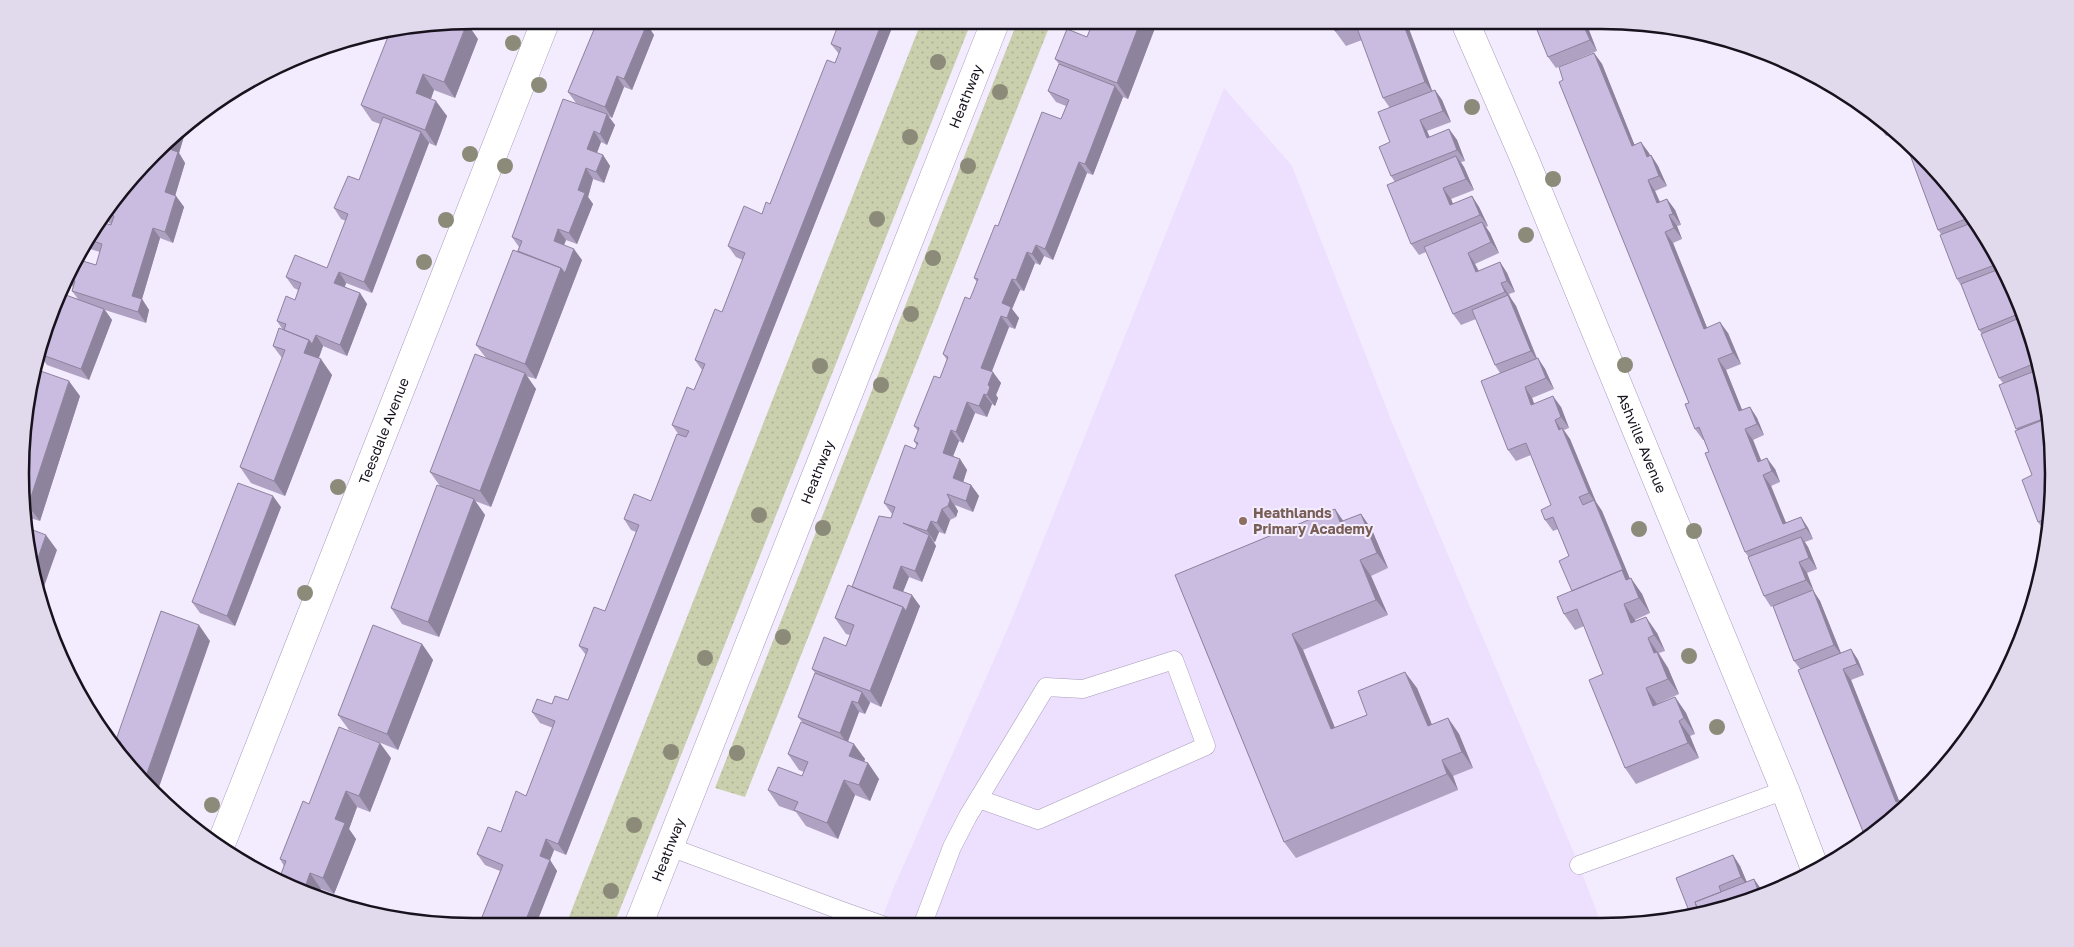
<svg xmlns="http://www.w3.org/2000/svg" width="2074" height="947" font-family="'Golos Text',sans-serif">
<defs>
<pattern id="grass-dots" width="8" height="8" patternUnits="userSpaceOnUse" patternTransform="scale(1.25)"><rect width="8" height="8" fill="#cad0ad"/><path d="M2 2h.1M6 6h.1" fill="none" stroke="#adb294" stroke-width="1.8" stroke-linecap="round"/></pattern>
</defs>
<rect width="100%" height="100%" fill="#f3ebfe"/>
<path fill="#ede0ff" d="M1224,88l68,78 99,254 188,445 22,58 -722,3 15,-39 117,-266z"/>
<path fill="url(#grass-dots)" d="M922,20h50l-359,907h-48z
M1018,20h34l-307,777 -30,-9z"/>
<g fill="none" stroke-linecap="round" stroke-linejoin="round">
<defs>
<path id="lane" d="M670,847l175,65 40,14
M1579,865l206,-75
M922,926l30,-79 16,-31 78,-129 37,2 91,-29 32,86 -168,74 -59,-21"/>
<g id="street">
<path id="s1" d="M1464,20l61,140 260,630 30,79"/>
<path id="s2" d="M221,844l325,-824"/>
</g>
<g id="secondary">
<path id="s3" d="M638,926l358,-906"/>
</g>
</defs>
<use href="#lane" stroke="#a89bb9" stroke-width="19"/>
<use href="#street" stroke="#a89bb9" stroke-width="29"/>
<use href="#secondary" stroke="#a89bb9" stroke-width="29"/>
<use href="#lane" stroke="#fff" stroke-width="18"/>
<use href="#street" stroke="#fff" stroke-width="28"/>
<use href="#secondary" stroke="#fff" stroke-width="28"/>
</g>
<g fill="#8c8b79">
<circle cx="513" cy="43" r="8"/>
<circle cx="938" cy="62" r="8"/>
<circle cx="539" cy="85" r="8"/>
<circle cx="1000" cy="92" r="8"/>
<circle cx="1472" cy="107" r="8"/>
<circle cx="910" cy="137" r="8"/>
<circle cx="470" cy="154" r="8"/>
<circle cx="505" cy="166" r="8"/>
<circle cx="968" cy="166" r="8"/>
<circle cx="1553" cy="179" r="8"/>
<circle cx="877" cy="219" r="8"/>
<circle cx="446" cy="220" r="8"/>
<circle cx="1526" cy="235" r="8"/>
<circle cx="933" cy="258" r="8"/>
<circle cx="424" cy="262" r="8"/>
<circle cx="911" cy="314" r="8"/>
<circle cx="1625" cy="365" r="8"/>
<circle cx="820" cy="366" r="8"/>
<circle cx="881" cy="385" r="8"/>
<circle cx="338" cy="487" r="8"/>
<circle cx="759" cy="515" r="8"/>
<circle cx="823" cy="528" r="8"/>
<circle cx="1639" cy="529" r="8"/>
<circle cx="1694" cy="531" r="8"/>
<circle cx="305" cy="593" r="8"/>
<circle cx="783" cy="637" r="8"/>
<circle cx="1689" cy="656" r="8"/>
<circle cx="705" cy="658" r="8"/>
<circle cx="1717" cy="727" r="8"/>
<circle cx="671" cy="752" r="8"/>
<circle cx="737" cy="753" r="8"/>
<circle cx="212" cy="805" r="8"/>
<circle cx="634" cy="825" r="8"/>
<circle cx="611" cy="891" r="8"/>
</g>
<path fill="#aea1c1" d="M598,20h48l-1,4 9,11 -22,55 -8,-3 -12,31 -4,-2 7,9 -8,20 -6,-3 -4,11 6,2 7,11 -6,17 -11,-4 -5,18 5,7 -16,40 -11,-4 -2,5 18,15 -46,119 -10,-3 10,13 -45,118 -16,-6 10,14 -46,122 -37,-13 -11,-16 49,-122 -10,-14 56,-114 -10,-13 43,-98 -7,-10 73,-131 -9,-3 -8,-11z
M895,20l-329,835 -12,-5 -4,10 7,11 -22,56h-57l22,-56 -15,-6 -8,-11 24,-22 25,-36 27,-68 -13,-5 -8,-11 20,-8 16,-4 18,-45 -7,-9 26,-35 31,-79 -5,-2 -7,-11 27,-18 28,-66 -7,-10 22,-35 8,-20 -7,-10 27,-48 21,-52 -7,-3 -8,-11 34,-32 8,-10 69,-150 -8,-10z
M1082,20h76l-30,79 -5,-2 -30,78 -6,-2 -34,87 -9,-4 -4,9 -5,-2 -11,28 -4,-1 -8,19 7,9 -4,11 -6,-2 -18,45 10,11 -5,12 2,3 -3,8 -3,-2 -5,13 -12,-4 -12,30 -4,-2 -6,15 7,3 7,11 -4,12 8,3 8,11 -6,16 -18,-7 3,6 -2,6 -6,3 -5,14 -6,-2 -4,10h-1l2,4 -14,36 -13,-5 -6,15 17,14 -39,101 -11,-5 -5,12 -6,-2 -11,29 17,18 -1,3 4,1 11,16 -9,22 -15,-6 -17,44 -32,-13 -10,-14 -17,-6 -11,-16 34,-14 2,-4 -5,-2 -11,-16 15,-31 -5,-6 17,-44 -3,-4 34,-23 4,-11 -4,-1 -11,-16 56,-100 1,-4 -8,-11 33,-57 -3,-5 4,-10 -4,-5 26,-48 7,-18 -4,-6 27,-55 7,-17 -3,-4 24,-52 63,-107 5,-13 -10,-4 -8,-11 11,-27 -4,-5 32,-22 4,-11 -6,-2z
M1331,20h75l26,71 3,-1 7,10 9,22 -24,9 3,6 19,-8 8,11 8,21 -4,1 3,5 10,23 -23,9 2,5 19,-8 7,11 9,19 -2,1 4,6 9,20 -24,11 4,7 21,-9 7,11 8,19 -6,2 2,5 5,7 21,52 8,11 9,20 -22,9 2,6 27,3 8,21 -5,2 6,9 26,63 6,9 28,68 12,15 8,19 -15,7v2l22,11 8,18 -6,2 9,15 11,26 -22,10 18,-7 11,16 9,21 -5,2 9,22 -63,26 -11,-16 -22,-94 -19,-48 -9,4 -11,-16 8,-23 -3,-35 -11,-27 -5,2 -8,-11 6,-15 -20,-50 -15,6 -8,-11 -8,-77 -5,-8 -19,-46 -15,6 -8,-11 -27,-62 -7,3 -8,-11 -16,-62 -4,-6 -1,-68 -7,-10 -21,-58 -16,6 -11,-15z
M1533,20h52l12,31 -41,17 -8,-11z
M478,39l-23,59 -21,-8 -3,9 16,17 -11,30 -7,-3 -57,150 -26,-10 -1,4 15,6 7,11 -20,52 -24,-10 -4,12 13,17 -47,121 -34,-13 -11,-16 42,-109 -9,-12 10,-16 -6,-9 18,-21 3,-10 -4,-2 -8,-11 41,-9 19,-47 -5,-2 -7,-11 25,-28 21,-56 -8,-3 -11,-16z
M1594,53l8,11 32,80 15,9 1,3 1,-1 7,11 9,20 -12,5 5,11 7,-3 8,11 6,15 -4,1 5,13 -9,4 34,85 21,5 13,31 -15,6 16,40 8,-3 7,11 7,17 -11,5 8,20 14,9 5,13 -9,4 15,37 15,-6 7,11 5,11 -8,3 3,5 9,22 -10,4 6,18 7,10 21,52 10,-4 7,11 6,15 -13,5 48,121 -22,32 -76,-163 -7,-9 -21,-55 -2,1 -7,-11 -14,-37 -5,-7 -36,-100 -5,-12h-1l-8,-11 -6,-26 -126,-323z
M1872,113l24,19 -10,4 -11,-16z
M188,123l-9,30 6,10 -10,32 9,12 -11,36 -13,-5 -18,61 7,11 -3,13 -41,-13 7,10 -23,60 -42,-15 -7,-10 23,-61 15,5 -6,-8 1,-4 -5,-7 8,-21 20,6 4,-13 -10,-3 -5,-8 16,-19 10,3v-1l-2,-1 -4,-6 70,-85z
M1896,132l25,21 56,68 4,7 -3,1 2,1 2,-1 37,71 26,85 9,88 -6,63 -10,-14 -6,-47 -15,-45 -18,-45 4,-2 -4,-5 -17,-44 -3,-4 -17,-43 -5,-8 -15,-44 -4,-5 -27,-74 -12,-16z
M80,396l-40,125 -16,-5 -4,-43z
M281,507l-46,119 -35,-13 -8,-11z
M1335,509l8,12 18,-7 11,16 16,38 -17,8 17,39 -85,35 32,78 32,-13 50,-27 15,37 16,-7 11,16 14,34 -20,8 5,14 -162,68 -12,-16 -109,-267z
M422,644l11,16 -35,90 -49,-20 -11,-15z
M391,758l-21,54 -13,-5 -8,22 7,10 -22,55 -13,-5 -37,-23 -4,-7 29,-55z
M1733,855l7,11 7,16 7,-3 11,16 -73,20 -3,-4z"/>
<path fill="#8d839d" d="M635,20h11l-4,10z
M883,20h12l-329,835 -8,-11z
M1141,20h17l-30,79 -11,-16z
M1402,20h2l3,4 26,69 -8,-11z
M1581,20h4l12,31 -7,-11z
M467,23l11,16 -23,59 -11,-16z
M647,24l7,11 -22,55 -8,-11z
M1594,53l8,11 37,92 -7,-10z
M423,74l11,16 -7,19 -11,-16z
M617,76l7,11 -12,31 -7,-11z
M1115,86l8,11 -30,78 -8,-11z
M1435,90l7,10 9,22 -8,-11z
M436,101l11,15 -11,30 -11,-16z
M607,114l8,11 -8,20 -7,-11z
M1420,120l7,11 7,18 -7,-11z
M188,123l-9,30 6,10 -12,40 -8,-11 4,-43 5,-16z
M1449,129l8,11 8,21 -8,-11z
M594,131l7,11 -7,18 -7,-11z
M421,132l8,11 -57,150 -8,-11z
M1641,142l8,11 5,15 -7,-11z
M603,155l7,11 -6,17 -8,-11z
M1651,155l7,11 9,20 -8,-10z
M1456,156l8,11 10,23 -8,-11z
M1079,162l8,11 -34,87 -8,-11z
M586,168l7,11 -5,18 5,7 -16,40 -8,-11 9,-43z
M1648,180l7,11 10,23 -8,-11z
M1443,188l8,11 7,17 -8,-11z
M176,196l8,11 -11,36 -8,-11z
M1472,196l7,11 9,19 -8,-11z
M1667,199l8,11 6,15 -8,-11z
M1669,215l8,11 5,13 -8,-11z
M1482,222l8,11 9,20 -8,-11z
M153,228l7,10 -18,61 7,11 -3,13 -8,-11 -6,-16z
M558,229l8,11 -5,12 -7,-11z
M1665,232l8,11 39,97 -8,-11z
M1036,245l8,11 -4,9 -8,-11z
M574,249l8,11 -46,119 -11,-15 36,-96z
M1027,252l8,11 -11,28 -8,-11z
M1468,253l7,11 9,19 -8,-11z
M1500,262l7,11 8,19 -8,-11z
M2002,268l2,3 10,19 -8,-11z
M339,272l7,11 -4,11 -8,-11z
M1012,279l8,11 -8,19 7,9 -4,11 -8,-11 -5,-15z
M1501,283l15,23 22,56 -7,-11 -22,-53 -4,-6z
M360,293l7,11 -20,52 -7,-11z
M104,309l8,11 -23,60 -8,-11z
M1001,316l8,11 -20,52 -8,-11z
M1720,322l8,11 13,31 -8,-11z
M316,335l7,11 -8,22 -11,-15 5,-13z
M1538,358l7,11 9,20 -8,-11z
M321,359l11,16 -47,121 -11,-15z
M1718,359l8,11 21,52 -8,-11z
M993,372l8,11 -5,12 2,3 -3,8 -8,-11 1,-10z
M525,373l11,16 -45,118 -11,-16z
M69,381l11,15 -40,125 -12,-15z
M1525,387l7,11 7,18 -8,-11z
M984,394l8,10 -5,13 -8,-11z
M1553,396l8,11 8,21 -8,-11z
M967,402l8,11 -12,30 -7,-11z
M1750,407l7,11 7,17 -7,-11z
M1555,420l7,11 -3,-1z
M1562,428l8,11 26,63 6,9 35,85 -11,-16 -31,-78 -6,-9z
M1745,429l8,11 13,33 -8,-11z
M951,430l8,11 -9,23 -7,-11z
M1767,458l8,11 5,13 -8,-11z
M960,459l7,11 -6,19 -8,-11z
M1763,475l8,11 20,49 -8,-11z
M971,485l8,11 -6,16 -7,-11z
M947,494l11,17 -2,6 -8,-11z
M273,496l8,11 -46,119 -8,-10z
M474,499l11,16 -46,122 -11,-15z
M942,509l8,11 -5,14 -8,-11z
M1335,509l11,16 -6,-3z
M1361,514l11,16 16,38 -11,-15z
M1801,517l7,11 5,11 -7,-11z
M931,521l8,11 -4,10 -8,-11z
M46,535l11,15 -16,45 -8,-23z
M929,535l7,11 -14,36 -7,-11z
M1801,537l7,10 9,22 -8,-11z
M1360,560l11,16 17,39 -12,-15z
M1799,562l8,11 7,18 -8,-11z
M901,566l8,11 -9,22 -7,-11z
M1631,578l11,16 8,19 -11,-15z
M1813,590l7,11 22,55 -8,-11z
M912,595l8,11 -6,16 -8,-11z
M1624,604l11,16 7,19 -11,-16z
M903,607l11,15 -33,85 -11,-16z
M1646,617l11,16 8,18 -11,-16z
M199,625l11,16 -53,152 -12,-14z
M1292,634l11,16 39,95 -11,-16z
M1648,638l20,30 11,26 -11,-15 -14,-26z
M422,644l11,16 -35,90 -11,-16z
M1851,649l7,11 6,15 -7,-11z
M1843,669l8,11 51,128 -6,-6z
M1405,672l12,16 22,54 -11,-16z
M1646,688l11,16 7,18 -11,-16z
M862,692l8,11 -5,11 -7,-11z
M1675,697l11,16 9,21 -11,-16z
M852,701l7,11 -12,32 -7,-11z
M1448,718l11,16 14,34 -11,-16z
M1679,721l11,15 9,22 -11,-15z
M380,743l11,15 -21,54 -11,-16z
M854,744l11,15 -5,13 -11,-16z
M1442,760l11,16 5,14 -11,-16z
M868,763l11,16 -9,22 -11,-16z
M844,780l11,15 -17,44 -11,-16z
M346,791l11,16 -8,22 7,10 -22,55 -11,-16 12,-59z
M546,839l8,11 -4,10 7,11 -22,56h-12l17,-71z
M1733,855l7,11 9,22 -8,-11z
M310,873l11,16 -3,9 -15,-5z
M1754,879l11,16 -5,1z"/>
<path fill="#cabbe0" stroke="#8d839d" d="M598,20h38l11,4 -23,55 -7,-3 -12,31 -37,-15z
M840,20h43l-325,824 -12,-5 -6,17 10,4 -27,67h-45l25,-62 -26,-11 11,-27 13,5 15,-41 10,5 29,-75 -23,-9 5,-13 15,5 3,-8 13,4 20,-51 -9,-3 15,-39 11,4 34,-86 -15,-6 10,-25 17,7 26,-67 9,3 3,-6 -17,-6 15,-38 7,3 11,-26 -10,-4 20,-51 7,3 23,-59 -17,-7 16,-40 18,8 4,-12 4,2 57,-144 8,3 6,-15 -10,-4z
M1094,20h47l-24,63 -62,-24 12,-30 20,8z
M1331,20h33l-29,11z
M1380,20h22l23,62 -42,16 -26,-70z
M1533,20h48l9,20 -42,17z
M464,22l3,1 -23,59 -21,-8 -7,19 20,8 -11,29 -64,-25 28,-71z
M1594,53l38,93 9,-4 6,15 4,-2 8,21 -11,4 9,23 10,-4 6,15 -4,1 5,13 -9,4 39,97 16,-7 13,31 -15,6 21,52 11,-4 7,17 -12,5 13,33 9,-4 5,13 -9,4 20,49 18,-7 5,11 -61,24 -40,-99 4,-1 -10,-25 -4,2 -10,-25 4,-1 -130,-321 4,-2 -4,-13z
M1059,64l56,22 -30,78 -6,-2 -34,87 -9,-4 -4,9 -5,-2 -11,28 -4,-1 -10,24 9,4 -4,11 -6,-2 -20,52 12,4 -5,13 2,2 -3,8 -3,-1 -5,12 -12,-4 -11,30 -5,-2 -8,23 17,6 -7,19 18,7 -5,16 -19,-7 3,6 -2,6 -6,3 -5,14 -6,-2 -4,10 -24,-8 26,12 -14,36 -14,-5 -8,22 19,7 -6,16 -3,-4 -51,-20 27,-71 12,2 4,-11 -11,-4 21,-58 10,4 3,-6 -4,-2 5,-13 -5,-2 20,-50 6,2 8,-21 -5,-3 22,-57 5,2 8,-20 -4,-1 21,-53 3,1 44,-114 19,7 8,-19 -21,-9z
M1435,90l8,21 -23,9 7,18 22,-9 8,21 -66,26 -12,-29 11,-5 -12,-30z
M563,99l44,15 -7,20 -6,-3 -7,18 16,6 -7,17 -10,-4 -8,22 7,3 -16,40 -11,-4 -4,12 20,8 -9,24 -4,-5 -43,-17 4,-10 -10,-4z
M1872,113l7,5 -4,2z
M383,117l38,15 -57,150 -25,-10 -5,11 26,10 -20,52 -24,-10 -4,9 -3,-4 -25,-10 2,-6 -9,-3 9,-25 9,4 6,-17 -15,-6 9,-22 32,13 21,-54 -14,-6 14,-32 11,4z
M1896,132l8,7 -5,1z
M174,133l-5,16 9,3 -13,40 11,4 -11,36 -12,-4 -21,68 10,3 -4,13 -66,-21 3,-10 -6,-2 7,-20 20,6 6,-21 -15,-5 14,-17 10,3 3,-9 -6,-2z
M1909,143l12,10 52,63 -35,14 -32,-86z
M1456,156l10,23 -23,9 7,17 22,-9 8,19 -69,29 -24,-59z
M1482,222l9,20 -23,11 8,19 24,-10 7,19 -6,2 4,9 -52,22 -29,-67z
M1974,222l4,9 4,-2 18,34 -43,16 -17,-44z
M513,250l48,18 -36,96 -49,-19z
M2002,268l4,11h2l11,20h-1l5,13 -44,18 -18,-46z
M63,294l41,15 -23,60 -41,-15z
M1508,295l23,56 -36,14 -23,-55z
M2022,317l5,11h1l10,34 -39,16 -18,-44z
M279,328l30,12 -5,13 17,6 -47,122 -34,-14 45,-117 -12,-4z
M475,354l50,19 -45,118 -50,-19z
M1538,358l8,20 -21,9 6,18 22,-9 8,21 -6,3 4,10 3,-2 27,65 -10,4 4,8 11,-5 31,75 -3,-5 -50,21 -13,-30 10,-5 -16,-39 -8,3 -4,-10 10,-5 -25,-62 -18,7 -27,-69z
M35,369l34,12 -41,125 -5,-2 -3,-31 9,-88z
M2040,369l5,16 3,32 -32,12 -17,-44z
M2048,418l6,55 -4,44 -12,5 -16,-42 10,-5 -17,-44z
M238,483l35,13 -46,120 -35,-14z
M437,485l37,14 -46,123 -37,-14z
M1335,509l5,13 21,-8 16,39 -17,7 16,40 -84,34 39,95 36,-14 -9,-24 47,-19 23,54 20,-8 14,34 -20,8 5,14 -163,68 -109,-267z
M25,527l21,8 -13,37 -4,-10z
M1801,537l8,21 -10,4 7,18 -42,16 -16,-39z
M1622,570l4,10 5,-2 8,20 -15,6 7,19 15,-6 8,18 -6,3 6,15 3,-1 11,27 -22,9 7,18 22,-9 9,21 -5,3 9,22 -63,25 -36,-88 14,-6 -26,-65 -13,5 -7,-17z
M848,585l55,22 -33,84 -58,-22 12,-32 22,9 8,-21 -19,-7z
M1813,590l21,55 -40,16 -21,-55z
M161,611l38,14 -54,154 -26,-32 2,-5 -5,-2z
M373,625l49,19 -35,90 -49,-19z
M1851,649l6,15 -14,5 53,133 18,-7v1l-37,37 -11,6 -68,-169z
M815,673l47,19 -4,11 -6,-2 -12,32 -42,-16z
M801,722l53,22 -5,12 19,7 -9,22 -15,-5 -17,43 -33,-13 4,-8 -30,-12 10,-23 24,9 6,-14 -20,-8z
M339,727l41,16 -21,53 -13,-5 -11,28 10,4 -22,55 -13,-5 -7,20 -24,-14 7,-18 -6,-2 23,-58 6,3z
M1733,855l8,22 -22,9 2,6 -26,10 2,6 -8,3 -13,-33z
M1754,879l6,17 -61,17 -4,-11z"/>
<circle fill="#8d6e63" stroke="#f3ebfe" stroke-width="2" cx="1243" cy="521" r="5"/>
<g text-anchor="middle" stroke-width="4" stroke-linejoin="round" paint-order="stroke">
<g font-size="14" fill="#17121d" stroke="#f3ebfe">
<text dy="5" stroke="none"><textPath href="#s3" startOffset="892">Heathway</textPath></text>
<text dy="5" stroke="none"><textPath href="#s2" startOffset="444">Teesdale Avenue</textPath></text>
<text dy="5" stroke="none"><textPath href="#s1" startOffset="459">Ashville Avenue</textPath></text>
<text dy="5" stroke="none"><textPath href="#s3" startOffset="488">Heathway</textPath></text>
<text dy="5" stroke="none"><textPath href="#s3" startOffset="82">Heathway</textPath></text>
</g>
<g font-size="14" font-weight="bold" fill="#785e54" stroke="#f3ebfe" text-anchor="start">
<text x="1253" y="518">Heathlands<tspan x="1253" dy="16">Primary Academy</tspan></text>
</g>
</g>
<path d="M0 0H2074V947H0ZM473 29H1601A444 444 0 0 1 2045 473V474A444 444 0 0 1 1601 918H473A444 444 0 0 1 29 474V473A444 444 0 0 1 473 29Z" fill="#e1daec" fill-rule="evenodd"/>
<path fill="none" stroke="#17121d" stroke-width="2.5" d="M473 29H1601A444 444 0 0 1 2045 473V474A444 444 0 0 1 1601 918H473A444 444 0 0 1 29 474V473A444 444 0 0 1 473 29Z"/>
</svg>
